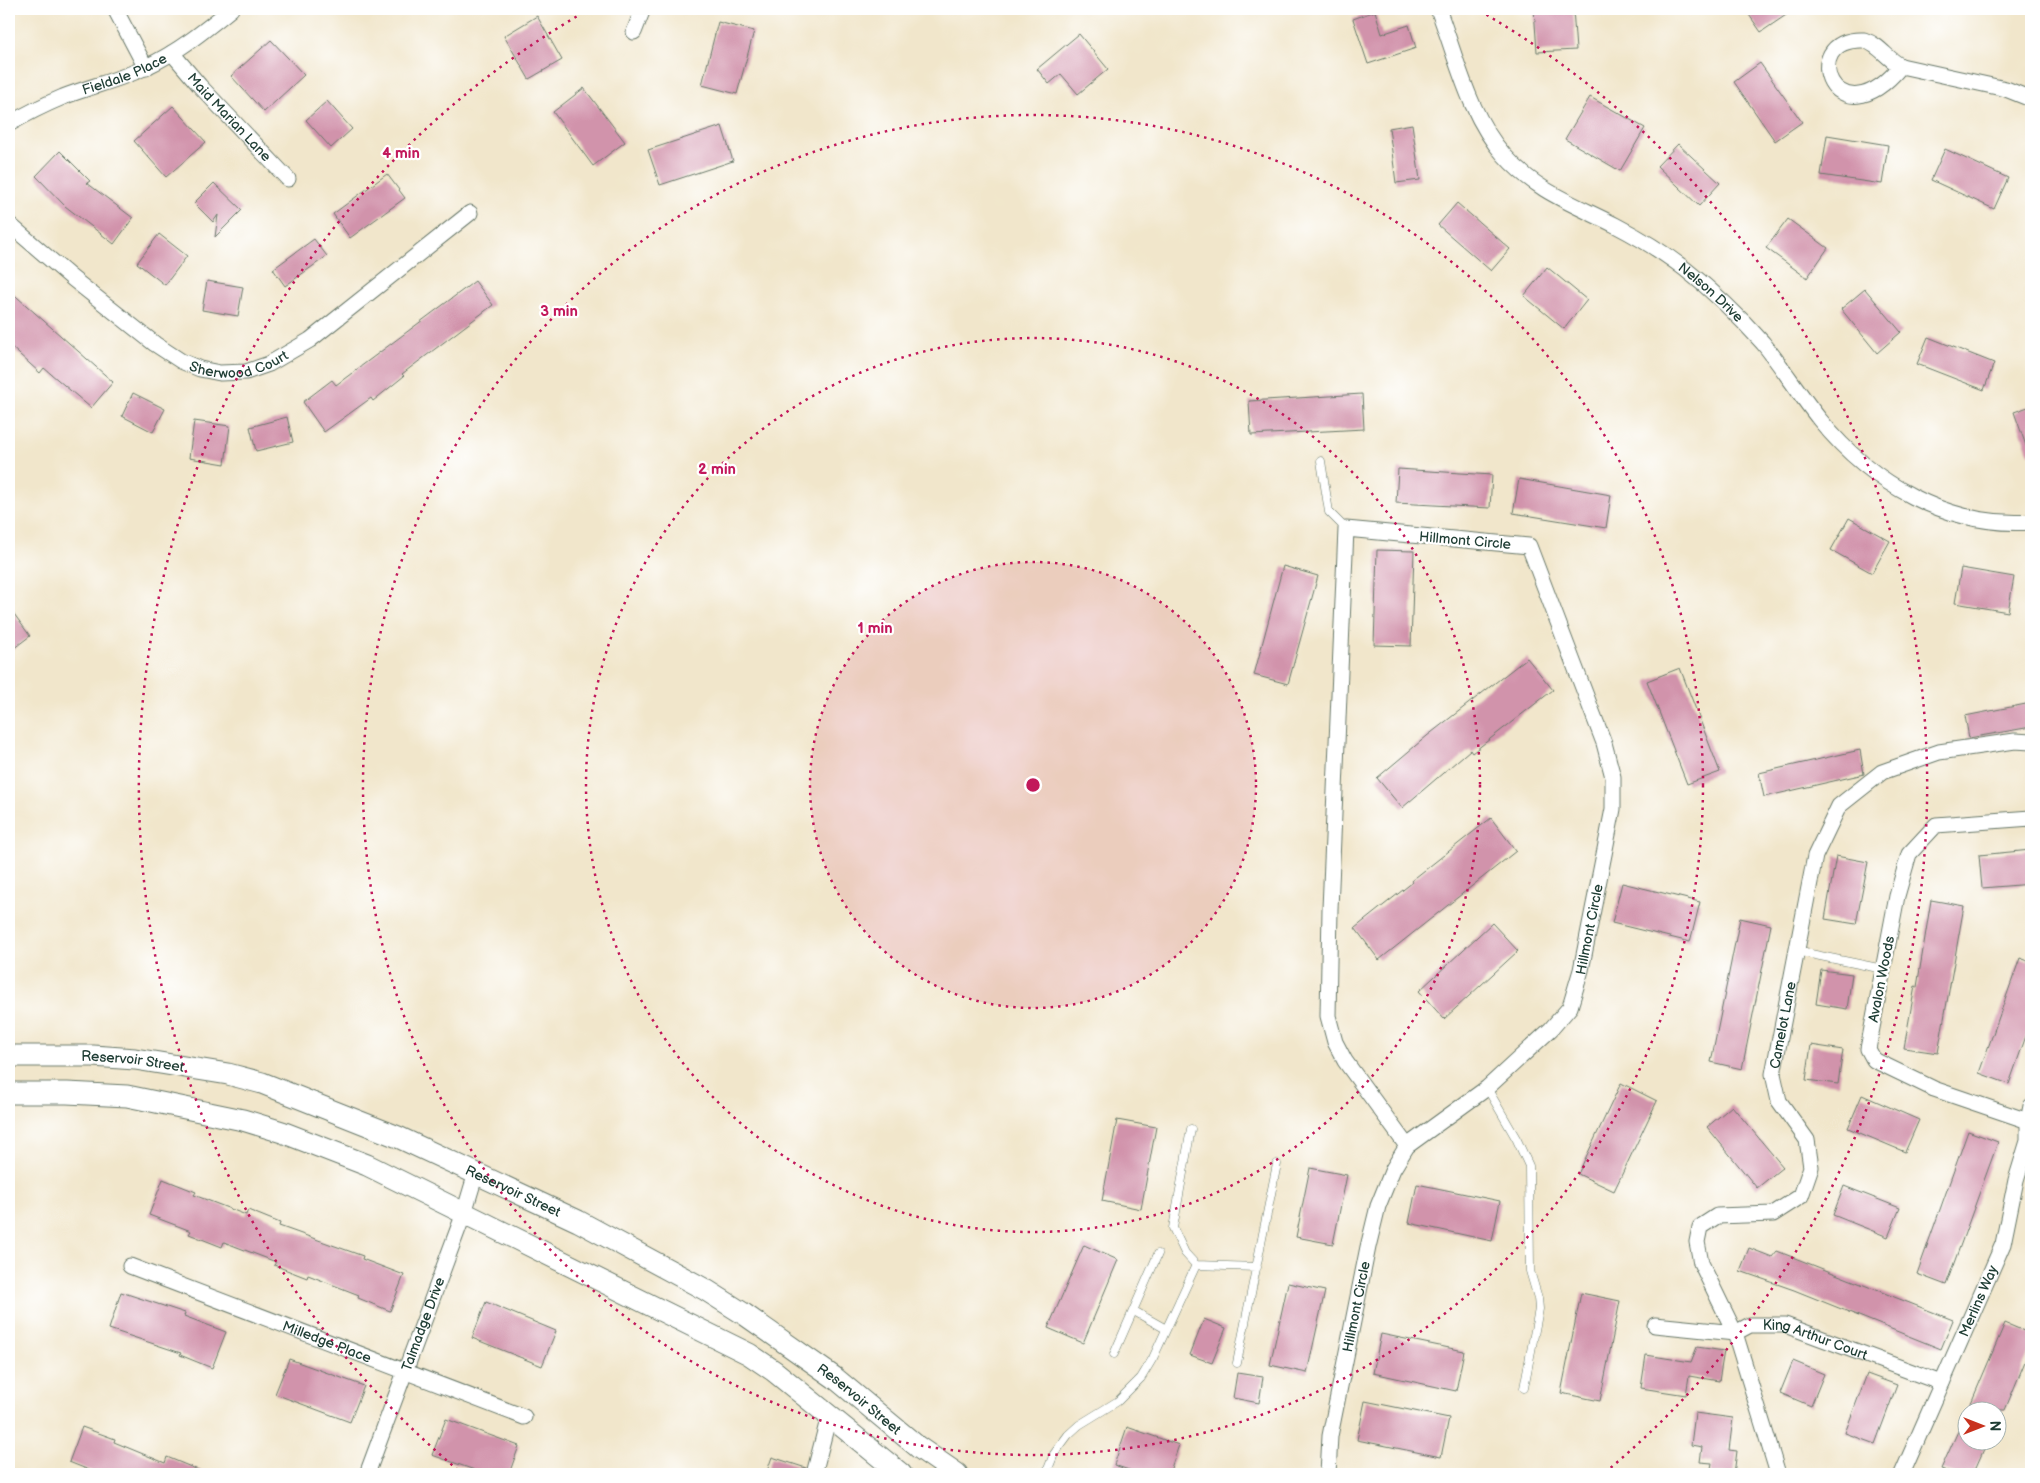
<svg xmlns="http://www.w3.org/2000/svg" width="2040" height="1483" font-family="'Balsamiq Sans',sans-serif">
<rect width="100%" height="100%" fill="#fff"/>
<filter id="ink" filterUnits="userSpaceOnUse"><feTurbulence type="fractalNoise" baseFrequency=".02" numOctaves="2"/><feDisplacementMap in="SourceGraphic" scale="10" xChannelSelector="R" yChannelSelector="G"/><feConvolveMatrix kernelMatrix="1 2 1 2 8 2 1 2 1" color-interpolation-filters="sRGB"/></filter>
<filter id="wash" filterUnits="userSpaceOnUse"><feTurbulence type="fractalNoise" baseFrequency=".0096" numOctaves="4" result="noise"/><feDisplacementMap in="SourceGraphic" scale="20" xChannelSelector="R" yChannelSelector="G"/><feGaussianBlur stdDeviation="1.12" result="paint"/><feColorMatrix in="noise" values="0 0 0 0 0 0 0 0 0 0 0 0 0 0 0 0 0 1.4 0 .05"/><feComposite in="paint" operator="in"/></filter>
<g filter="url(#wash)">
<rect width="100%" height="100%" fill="#f1e6cb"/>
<g id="blocks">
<path fill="#d193ab" d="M1534,9h39l3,41 -39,2z
M1745,9h50l-34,23z
M1375,11l7,23 27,-9 7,23 -48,16 -15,-45z
M537,16l25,44 -33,19 -25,-43z
M718,22l36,9 -17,63 -35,-9z
M1079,34l29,35 -30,25 -17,-20 -12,10 -12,-15z
M271,40l33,35 -40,37 -33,-36z
M1760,63l42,59 -27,19 -41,-59z
M584,88l41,54 -32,24 -40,-54z
M1590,97l55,31 -25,43 -55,-32z
M327,101l25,28 -21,19 -25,-28z
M173,106l33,36 -40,35 -32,-36z
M1412,124l8,56 -24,3 -7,-55z
M722,126l11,35 -73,24 -12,-35z
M1827,135l61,10 -6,39 -61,-9z
M1678,144l42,39 -21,23 -42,-40z
M1945,149l63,29 -14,31 -63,-29z
M60,151l30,30 -3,2 46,35 -19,26 -49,-38 -29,-30z
M387,174l18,24 -55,40 -17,-24z
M214,183l28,27 -27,27 3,-22 -5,7 -19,-19z
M1457,203l53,46 -19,22 -53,-46z
M1788,219l40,29 -21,30 -41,-30z
M159,234l28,22 -22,29 -28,-22z
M314,239l13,17 -42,30 -12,-17z
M1547,267l40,33 -23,29 -40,-33z
M207,281l36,6 -5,29 -36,-6z
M475,281l18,24 -91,69 2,2 -31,25 -2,-3 -47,34 -21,-30 29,-22 4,5z
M1865,289l36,43 -24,21 -36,-44z
M9,290l104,92 -22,26 -47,-40 -4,5 -31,-28z
M1928,337l66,26 -10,27 -67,-26z
M133,393l32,16 -12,23 -31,-16z
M1362,394l2,35 -113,6 -2,-34z
M2031,406v47l-2,1 -15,-42z
M287,417l6,25 -37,9 -6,-24z
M194,421l36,5 -5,38 -36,-6z
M1398,469l94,6 -2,33 -94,-5z
M1519,479l92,16 -5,33 -93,-15z
M1849,518l41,23 -18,32 -41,-23z
M1377,550l37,1 -3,95 -37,-1z
M1283,566l35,10 -30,108 -34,-9z
M1961,568l53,9 -6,35 -53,-9z
M9,607l21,29 -21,16z
M1527,658l26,32 -81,63 -2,-3 -68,58 -25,-30 50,-42z
M1680,668l40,104 -33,12 -40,-103z
M2031,703v24l-62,11 -4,-22z
M1860,750l4,24 -100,23 -5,-24z
M1491,818l25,33 -137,109 -24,-32 58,-46 -2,-1z
M2031,850v34l-49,4 -3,-33z
M1836,856l32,6 -12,62 -31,-5z
M1622,883l78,19 -10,40 -78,-19z
M1931,900l33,6 -26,147 -34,-5 11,-62 2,1z
M1740,918l31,7 -29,144 -31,-7z
M1492,923l26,28 -74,68 -25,-28z
M2020,958l11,4v60l-22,62 -30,-11z
M1821,970l31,4 -5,35 -31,-5z
M1811,1045l32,5 -5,34 -32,-4z
M1621,1083l36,18 -43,90 -36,-17z
M1862,1095l57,25 -14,32 -57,-24z
M1732,1106l51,61 -26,21 -50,-61z
M1117,1120l39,7 -15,82 -39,-8z
M1968,1131l30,11 -52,143 -29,-11z
M1310,1168l37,7 -14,69 -37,-7z
M163,1179l33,13 -2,3 52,20 2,-5 32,13 -1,3 84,30 -1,3 42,16 -14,36 -32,-13 1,-3 -51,-20 -1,3 -33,-13 2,-3 -52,-20 -2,5 -33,-13 2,-3 -42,-16z
M1417,1184l83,17 -8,40 -83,-18z
M1844,1186l56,22 -12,29 -55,-22z
M1084,1245l34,15 -35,83 -35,-15z
M1749,1248l23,9 5,-6 176,69 -12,29 -147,-59 -54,-19z
M1288,1283l37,8 -18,82 -37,-8z
M121,1292l64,21 -1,3 42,16 -14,36 -32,-13 1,-2 -72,-24z
M1581,1293l39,8 -20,100 -39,-8z
M486,1302l70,29 -14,35 -70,-28z
M1204,1319l22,9 -14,35 -22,-8z
M2005,1323l26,11v13l-26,63h-37z
M1381,1334l83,17 -8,40 -83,-18z
M1697,1347l27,4 -5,30 -30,-5 -3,19 -45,-7 5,-33 45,7z
M289,1359l75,27 -14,36 -75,-28z
M1793,1361l31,13 -13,32 -31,-13z
M1237,1373l26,4 -4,26 -26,-5z
M1867,1374l30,11 -22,59 -30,-11z
M1365,1401l84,17 -8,39 -84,-17z
M1968,1409v31h20l-15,34h-17l-15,-5z
M1695,1413l38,5 -4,32 8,1 -3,23h-24l2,-11 -12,-1 2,-15 -11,-2z
M446,1419l73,27 -10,28h-23l-54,-19z
M82,1427l33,12 -1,3 51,21 2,-6 41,17h-109l-30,-12z
M1127,1427l52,18 -10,29h-28l-27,-9z
M772,1457l34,11 -1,6h-39z"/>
</g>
</g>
<g filter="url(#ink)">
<use href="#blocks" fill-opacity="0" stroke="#687869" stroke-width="1"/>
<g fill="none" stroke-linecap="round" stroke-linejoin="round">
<defs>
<path id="service" d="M1321,461l8,51 17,17
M1796,951l87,18
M1487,1088l30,52 12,26 1,105 8,27 1,11 -15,79
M1191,1129l-18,99 12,25 11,12
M1134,1311l32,18
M1114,1354l44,-100
M1237,1363l40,-199
M1046,1474l8,-20 14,-19 11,-10 39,-24 23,-23 12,-20 43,-93 61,2"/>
<g id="minor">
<path d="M115,9l31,59"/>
<path id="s1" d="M1438,9c19,49 30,105 66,146 33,37 68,48 111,70 25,13 48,27 70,44 28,22 54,47 78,74 20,25 37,52 57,77 51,63 128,108 211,102"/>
<path d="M634,32l9,-23"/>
<path d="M1864,40c16,5 23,19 37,26 -66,80 -107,-29 -37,-26z"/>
<path id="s2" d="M172,53l28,33 88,93"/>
<path d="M1901,66l105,23 25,10"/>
<path id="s3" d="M9,124c17,-10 35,-19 54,-27 28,-11 57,-17 83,-30 32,-15 58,-36 85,-58"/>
<path id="s4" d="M9,224l64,55 82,65 26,17 19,8 20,4 26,-1 23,-8 41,-24 160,-127"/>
<path d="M2031,818l-95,7 -27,29 -12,42 -29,153 6,11 60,29 94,32 3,-15"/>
<path id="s5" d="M130,1266l394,151"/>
<path id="s6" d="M1655,1325l80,8 15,-8h35l157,58"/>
<path id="s7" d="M367,1474l97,-261 12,-40"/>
<path d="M814,1474l15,-58"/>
<path id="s8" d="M1328,1474l2,-38 38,-189 10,-41 15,-37 14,-23 80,-58 64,-59 19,-22 11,-37 32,-161v-32l-9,-34 -75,-197 -183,-17 -16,380 -2,107 7,26 10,19 62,85"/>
<path id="s9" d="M1778,1474l-43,-141 -34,-70 -4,-21 3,-15 17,-11 56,-2 28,-18 10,-29 -4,-27 -28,-39 -6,-27 42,-218 24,-50 43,-34 57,-20 76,-11 16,1"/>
<path id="s10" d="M1902,1474l101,-230 13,-64 12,-39v-20"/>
</g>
<g id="secondary">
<path id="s11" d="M9,1056h84l42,3 93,15 34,9 136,54 180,84 128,69 38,24 91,64 83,69 39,27"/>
<path d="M9,1093h58l60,3 116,24 39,12 85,33 382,189 25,17 127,103"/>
</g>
</defs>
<use href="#service" stroke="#687869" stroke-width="9"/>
<use href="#minor" stroke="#687869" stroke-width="17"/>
<use href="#secondary" stroke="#687869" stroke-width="23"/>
<use href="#service" stroke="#fff" stroke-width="8"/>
<use href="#minor" stroke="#fff" stroke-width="15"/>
<use href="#secondary" stroke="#fff" stroke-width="21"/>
</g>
</g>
<circle cx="1033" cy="785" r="223" fill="#c2185b" fill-opacity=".12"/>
<g fill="none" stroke="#c2185b" stroke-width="2.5" stroke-dasharray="2.5 5">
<circle cx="1033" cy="785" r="223"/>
<circle cx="1033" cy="785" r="447"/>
<circle cx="1033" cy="785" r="670"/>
<path d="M458 1470A894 894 0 0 1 586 11M1480 11A894 894 0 0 1 1608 1470"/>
</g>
<g text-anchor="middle" stroke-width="4.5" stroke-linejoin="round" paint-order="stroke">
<g font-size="14" fill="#1f3d34" stroke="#fff">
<text dy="5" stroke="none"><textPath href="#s3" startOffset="126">Fieldale Place</textPath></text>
<text dy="5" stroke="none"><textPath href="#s2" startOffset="86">Maid Marian Lane</textPath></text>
<text dy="5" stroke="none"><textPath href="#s1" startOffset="411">Nelson Drive</textPath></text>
<text dy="5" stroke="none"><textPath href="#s4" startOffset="281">Sherwood Court</textPath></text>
<text transform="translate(1465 540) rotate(5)" y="5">Hillmont Circle</text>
<text dy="5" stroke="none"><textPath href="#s8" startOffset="635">Hillmont Circle</textPath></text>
<text transform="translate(1881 979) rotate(-79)" y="5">Avalon Woods</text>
<text dy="5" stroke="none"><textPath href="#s9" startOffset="555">Camelot Lane</textPath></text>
<text dy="5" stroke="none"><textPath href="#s11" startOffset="124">Reservoir Street</textPath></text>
<text dy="5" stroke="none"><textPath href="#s11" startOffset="529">Reservoir Street</textPath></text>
<text dy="5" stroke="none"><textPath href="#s10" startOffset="189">Merlins Way</textPath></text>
<text dy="5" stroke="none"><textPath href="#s8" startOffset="170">Hillmont Circle</textPath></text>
<text dy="5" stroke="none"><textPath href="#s7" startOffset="160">Talmadge Drive</textPath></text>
<text dy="5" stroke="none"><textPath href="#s6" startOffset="165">King Arthur Court</textPath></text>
<text dy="5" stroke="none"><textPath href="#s5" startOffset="211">Milledge Place</textPath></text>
<text dy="5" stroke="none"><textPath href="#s11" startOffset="934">Reservoir Street</textPath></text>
</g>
</g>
<circle cx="1033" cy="785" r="8" fill="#c2185b" stroke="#fff" stroke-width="2.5"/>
<g font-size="15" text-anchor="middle" font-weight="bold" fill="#c2185b" stroke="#fff" stroke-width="4.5" stroke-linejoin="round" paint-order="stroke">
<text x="401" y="158">4 min</text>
<text x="559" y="316">3 min</text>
<text x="717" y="474">2 min</text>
<text x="875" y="633">1 min</text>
</g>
<rect width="2040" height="1483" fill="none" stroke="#fff" stroke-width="30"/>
<g transform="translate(1982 1426) rotate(90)"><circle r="24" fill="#ffffff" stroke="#a5b1ae"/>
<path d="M0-4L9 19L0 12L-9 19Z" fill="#c8321e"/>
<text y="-8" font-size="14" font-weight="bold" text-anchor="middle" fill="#1f3d34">N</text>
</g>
</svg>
